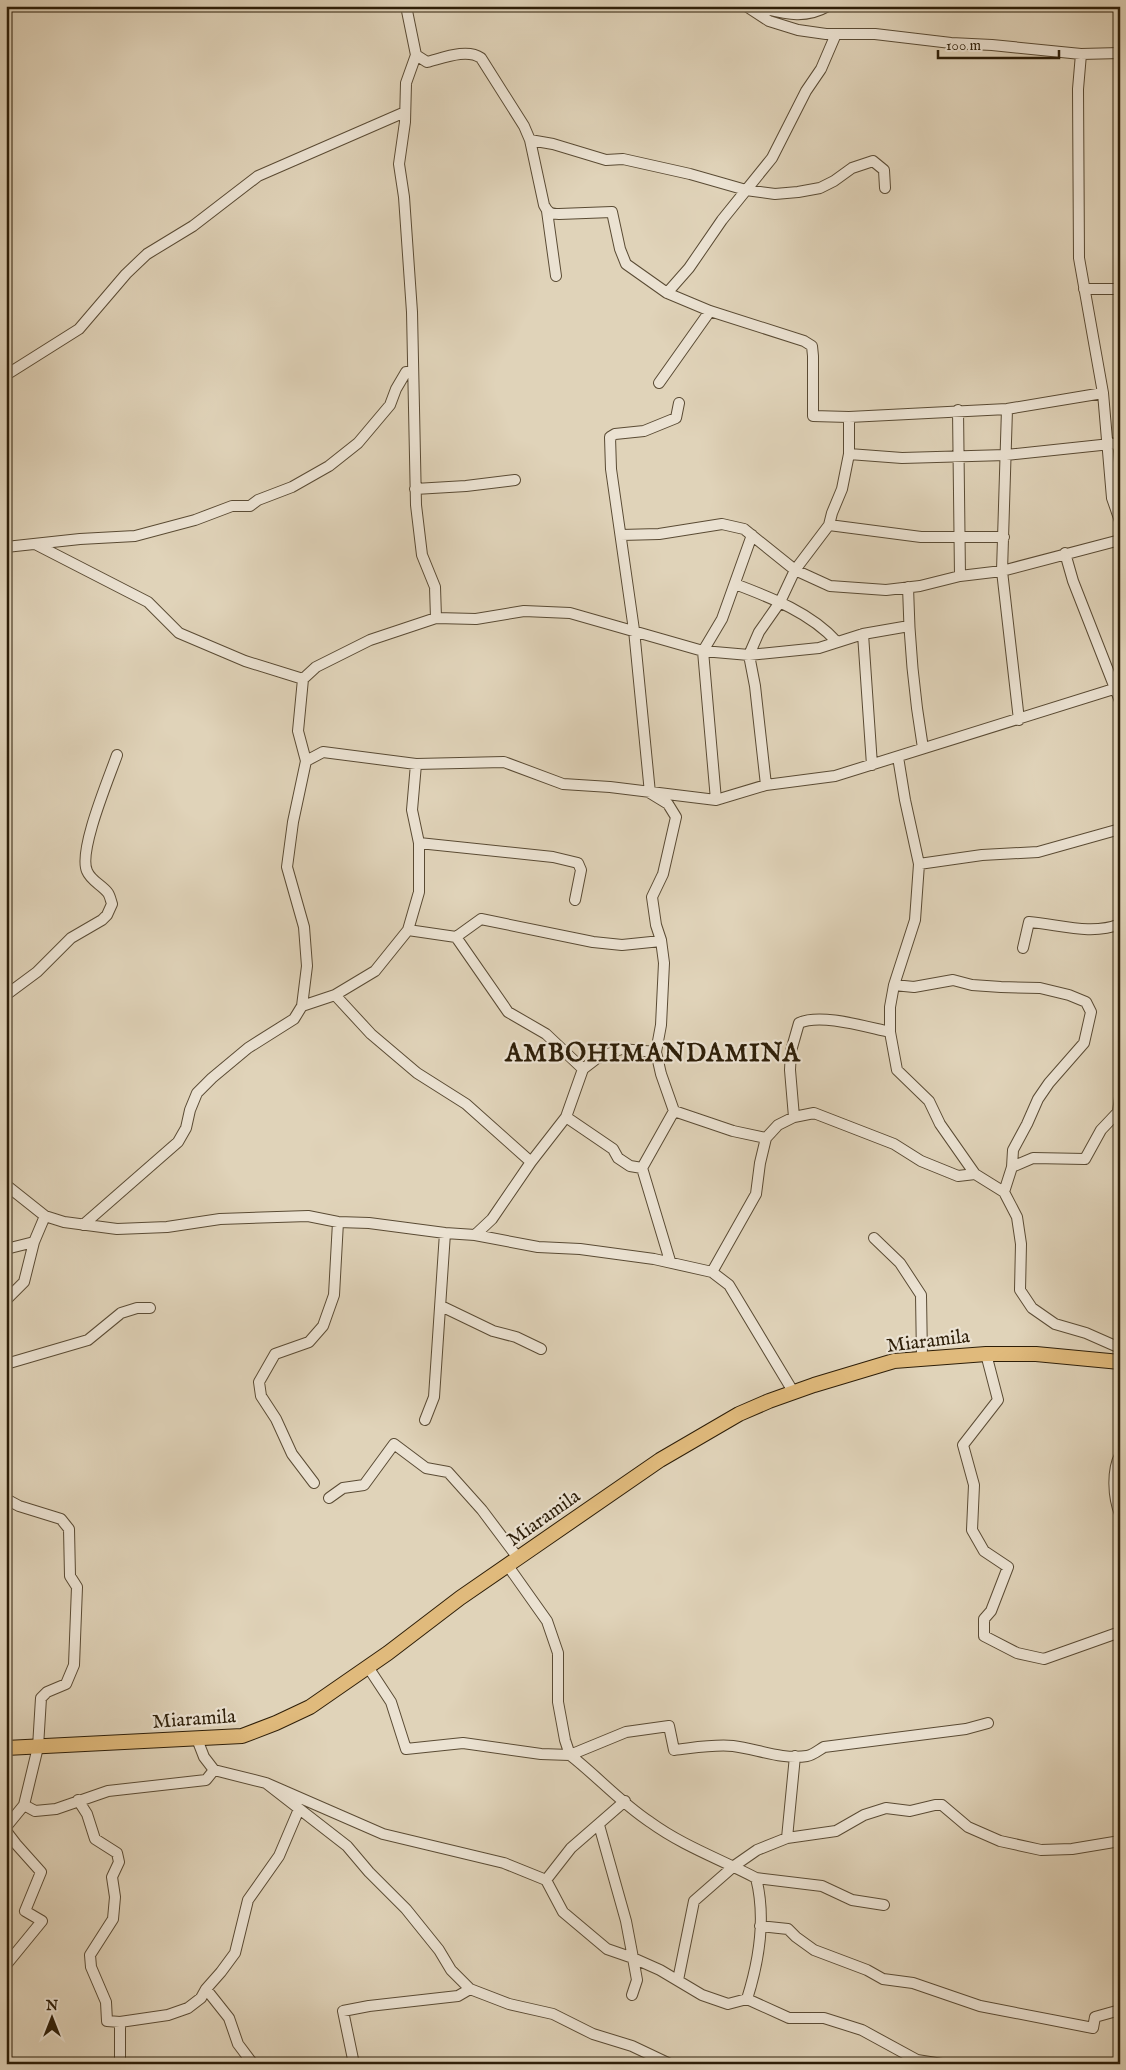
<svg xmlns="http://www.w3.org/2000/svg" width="1126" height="2070" font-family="'IM FELL English',serif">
<rect width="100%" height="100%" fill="#e0d3b9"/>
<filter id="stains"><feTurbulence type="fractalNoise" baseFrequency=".004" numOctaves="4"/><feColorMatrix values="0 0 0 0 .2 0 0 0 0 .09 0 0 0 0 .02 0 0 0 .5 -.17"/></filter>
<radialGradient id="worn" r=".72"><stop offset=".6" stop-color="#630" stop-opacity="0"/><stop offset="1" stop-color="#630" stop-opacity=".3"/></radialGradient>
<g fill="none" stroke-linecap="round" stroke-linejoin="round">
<defs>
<path id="minor" d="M406,6l10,49 11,7c16,-4 40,-14 54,-4l43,68 6,14 14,65c4,8 7,9 15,9l53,-2 8,37 6,15 41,29 43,18 94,30 8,5 1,10v60l36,1 158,-8 96,-16
M746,6l23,15 29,9 28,4h49l76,9 41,2 89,9 39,-1
M754,6c27,6 48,15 74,0
M1081,54l-3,35 1,169 24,135 9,105 8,23
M416,55l-10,28 -1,39 -6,42 5,33 8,115 4,193 6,50 13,32 1,31
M530,140l23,4 53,16 17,-1 67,15 56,16 29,4 23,-2 22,-4 14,-7 18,-13 21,-7 11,9 1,18
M547,211l9,65
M1084,289h36
M667,293l22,-25 33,-48 50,-62 34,-67 15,-22 15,-35
M6,375l73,-46 47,-55 21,-20 46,-28 65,-50 147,-64
M659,383l51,-72
M1007,409l-5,162 17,149
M958,410l2,166
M849,454l53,4 104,-3 114,-12
M415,489l51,-3 49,-6
M829,525l92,12h83
M621,535l38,-1 63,-10 22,5 51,41 35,16 56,4 34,-4 40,-10 42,-5 118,-31
M37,545l111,57 31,31 66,28 58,18
M6,547l74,-8 55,-3 60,-16 37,-14h18l8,-6 34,-13 37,-21 29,-23 32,-38 6,-16 10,-17h7
M1065,553l8,28 47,120
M735,584c37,14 76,29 102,58
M908,587c1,54 6,108 15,161
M863,634l9,131
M898,757l7,43 14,64 -4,56 -21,65 -4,22v25l7,38 32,31 11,23 35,50 29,18 13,25 4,27 -1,46 12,18 23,16 31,9 34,15
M306,761l-8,-30 5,-52 13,-12 54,-27 66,-22 40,1 48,-8 46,2 133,38 46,4 70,-7 44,-14 46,-8
M766,785l-11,-99 -6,-31 10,-23 21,-30 15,-32 34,-45 3,-12 10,-24 7,-35v-37
M716,800l-13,-149 19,-32 30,-84
M419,843l134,14 25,6 3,7 -6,30
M919,864l63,-9 56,-3 82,-23
M408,930l48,7 52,75 38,22 37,35
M456,937l25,-18 112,23 29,3 39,-4
M1023,948l6,-26c29,2 62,14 91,2
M894,985l20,2 39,-7 19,5 29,2 39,1 29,7 17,7 5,10 -7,31 -35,40 -11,16 -11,25 -14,26 -1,17
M6,995l31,-23 34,-34 31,-18 5,-5 5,-11c-1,-3 -2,-8 -4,-11 -6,-8 -17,-12 -21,-22 -9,-20 22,-93 30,-116
M335,995l36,39 46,39 49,31 65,58
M302,1006l5,-40 -3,-39 -17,-60 6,-45 13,-61 17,-9 93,12 88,-2 59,22 47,3 106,13 50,-15 69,-9 285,-89
M674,1111l59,20 33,7
M566,1117l47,32 5,9 12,8 12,2
M794,1117l-4,-47 1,-19 8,-28c22,-10 67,4 91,9
M6,1185l39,31 19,6 53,7 50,-2 53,-8 88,-3 30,6 31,1 76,10 30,2 63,12 42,2 74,10 58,13 17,13 65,108
M1004,1192l8,-25 21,-9 52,1 16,-29 17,-18 2,-15
M83,1225l95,-83 8,-14 4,-18 7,-17 15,-15 36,-30 46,-29 8,-13 33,-11 40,-24 33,-41 11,-38v-49l-7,-33 4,-46
M475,1235l17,-16 39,-57 35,-45 17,-48 13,-10 25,-10 35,3
M874,1238l26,25 21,32 1,63
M6,1249l28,-7
M670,1261l-28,-93 32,-57 -13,-37 -5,-22 5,-27 3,-62 -3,-23 -5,-15 -4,-28 11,-23 13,-57 -8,-13 -18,-11 -16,-163 -23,-161 -1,-32 5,-3 29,-3 32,-13 3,-15
M712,1272l44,-78 4,-31 6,-25 12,-13 16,-8 20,-4 80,31 27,17 37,15 17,-2
M6,1300l18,-18 10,-40 11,-26
M441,1306l52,25 23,6 25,12
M986,1354l12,46 -35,45 11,40 -2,45 12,21 24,16 -17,44 -7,8v17l33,17 27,6 76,-27
M6,1364l82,-24 33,-27 16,-5h13
M425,1420l9,-23 11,-164
M1120,1455c-8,15 -7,42 0,59
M314,1483l-22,-29 -16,-35 -15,-23 -2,-14 16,-28 34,-12 14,-16 11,-31 4,-73
M329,1498l14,-10 21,-3 30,-41 32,24 22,4 34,38 36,48
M6,1499l13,7 42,13 8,10 1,47 7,11 -3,78 -8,19 -19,8 -6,6 -3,49 -14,58 -18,22
M508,1566l39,55 11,32v49l7,38 5,15c27,21 51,48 80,67 33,24 70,37 106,56 10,39 3,83 -9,121
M368,1667l23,35 15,47 57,-6 78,11 29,1 56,-23 43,-6 5,24c19,-2 40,-6 59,-4 24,3 49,14 74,10 6,-1 12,-6 17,-9l142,-18 22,-6
M197,1739l7,18 10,13 52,13 81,63 22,26 37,37 33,41 12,20 19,19 39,15 44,10 40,20 39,12 38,18
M266,1783l117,51 121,29 42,17 17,32 44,37 26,9 27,12 42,25 26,9 19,-5 42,19h35l38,12 55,30 25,4
M78,1800l9,14 8,25 22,14 2,9 -7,15 3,20 -2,22 -23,36 1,12 15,35 1,19 13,1 48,-7 20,-7 13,-10 5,-9 15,-17 14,-19 13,-53 31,-44 20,-47
M24,1805l11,6 21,-2 52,-18 98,-11 8,-10
M599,1825l27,96 7,37 4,22 -5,15
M6,1831l10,13 25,28 -16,39 17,10 -36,44
M787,1838l8,-82
M756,1878l66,8 30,14 32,5
M546,1880l25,-32 54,-47
M760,1926l28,3 8,8 18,13 53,20 16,9 30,4 67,23 113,22 2,-11 25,-7
M678,1980l16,-79 40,-35 23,-16 30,-12 49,-7 28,-16 22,-7 24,3 25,-6h7l26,22 32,14 41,9 31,-1 48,-8
M206,1989l23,29 9,26 15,20
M120,2064v-42
M354,2064l-11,-53 26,-5 89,-10 12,-7"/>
<path id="major" d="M6,1748l236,-12 34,-13 34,-16 78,-54 72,-55 200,-138 79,-46 30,-13 45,-16 80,-24 92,-7h50l84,8"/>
</defs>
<use href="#minor" stroke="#5a4b34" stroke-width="12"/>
<use href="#major" stroke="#2d1e08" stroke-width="16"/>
<use href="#minor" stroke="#ebe2d2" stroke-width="10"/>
<use href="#major" stroke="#e0ba7c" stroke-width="14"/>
</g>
<g text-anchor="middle" stroke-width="4.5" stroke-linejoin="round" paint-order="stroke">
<g font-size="20" fill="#2d1e08" stroke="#ebe2d2">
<text transform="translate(928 1340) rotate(-7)" y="7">Miaramila</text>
<text transform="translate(543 1517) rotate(-35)" y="7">Miaramila</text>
<text transform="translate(194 1718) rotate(-4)" y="7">Miaramila</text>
</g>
<g font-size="25" font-weight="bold" letter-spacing="1" fill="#2d1e08" stroke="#ebe2d2">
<text x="653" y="1061">AMBOHIMANDAMINA</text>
</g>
</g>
<rect width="1126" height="2070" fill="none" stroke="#e0d3b9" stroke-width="25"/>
<rect x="8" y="8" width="1111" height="2055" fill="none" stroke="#2d1e08" stroke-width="2.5"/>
<rect x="12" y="12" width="1101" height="2045" fill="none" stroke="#2d1e08"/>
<g transform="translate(52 2018)" stroke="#ebe2d2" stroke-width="4" paint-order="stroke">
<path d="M0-4L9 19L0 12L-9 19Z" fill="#2d1e08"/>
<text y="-8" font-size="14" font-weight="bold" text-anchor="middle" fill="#2d1e08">N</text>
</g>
<path d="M938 50v8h121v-8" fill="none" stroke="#2d1e08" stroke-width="2.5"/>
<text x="946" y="50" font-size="15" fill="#2d1e08" stroke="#ebe2d2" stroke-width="4" paint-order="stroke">100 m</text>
<rect width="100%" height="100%" filter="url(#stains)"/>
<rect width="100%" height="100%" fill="url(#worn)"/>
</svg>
